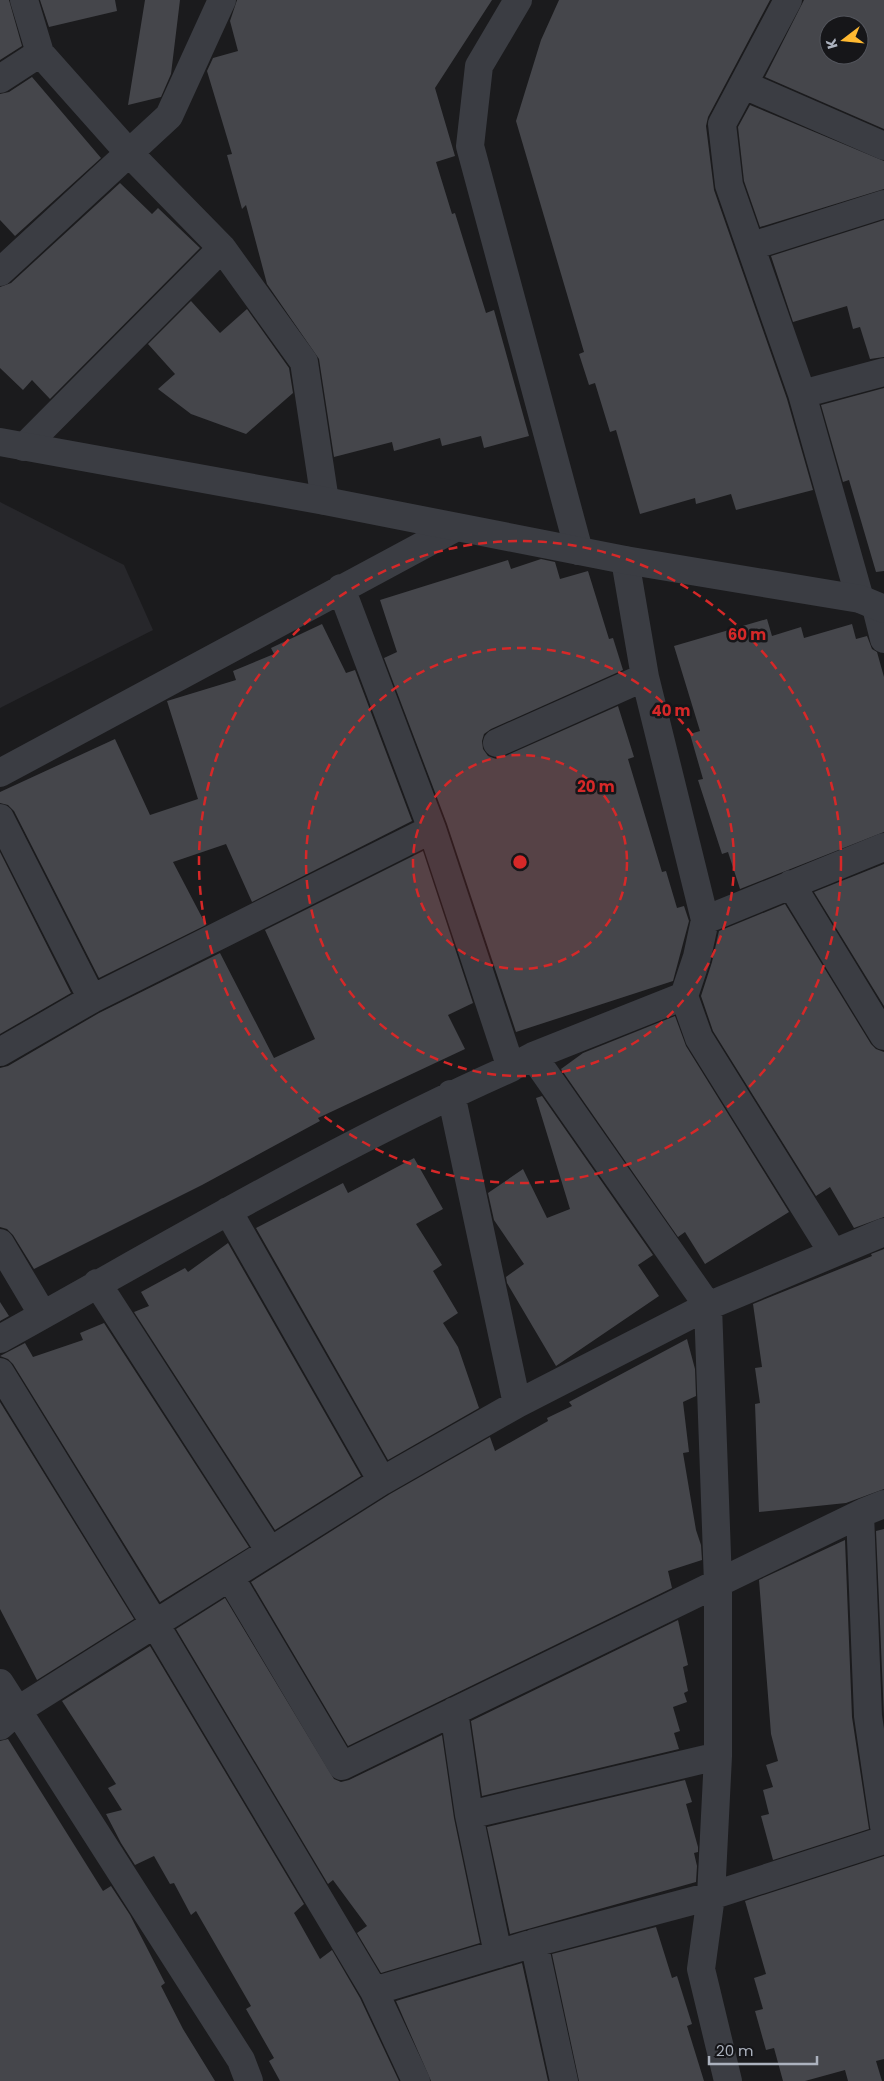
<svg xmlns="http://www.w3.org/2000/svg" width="884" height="2081" font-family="Poppins,sans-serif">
<rect width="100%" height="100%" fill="#1b1b1d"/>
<path fill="#27272b" d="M0,502l124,63 29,65 -153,78z"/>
<path fill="#45464b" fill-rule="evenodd" d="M0,0h9l13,46 -22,14z
M40,0h75l2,11 -68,16z
M145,0h35l-9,74 -10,23 -33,8z
M237,0h255l-57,88 20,68 -19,6 16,52 3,-1 31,100 8,-3 35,126 -45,12 -3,-12 -39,10 -2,-8 -46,13 -2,-9 -58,15 -15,-98 -52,-75 -21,-79 -4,4 -15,-54 5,-1 -25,-83 6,-13 25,-7 -8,-30z
M559,0h211l-62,117 -2,9 8,64 73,209 26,91 -77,20 -5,-16 -35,10 -1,-6 -55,16 -24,-84 -6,2 -15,-49 -6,2 -10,-31 5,-2 -68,-231 25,-81z
M804,0h80v129l-119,-52zM829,25h30v30h-30z
M32,77l69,81 -86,78 -15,-16v-126l9,-2z
M750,105l134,56v28l-124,38 -16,-46 -6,-54z
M120,183l32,31 6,-6 42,40 -150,151 -18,-19 -9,10 -23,-22v-81l11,-4z
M884,220v137l-14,2 -10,-32 -7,2 -6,-23 -54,16 -22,-66z
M191,301l29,32 27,-24 42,59 4,25 -47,41 -55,-20 -33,-25 17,-15 -27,-30z
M884,388v183l-8,1 -27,-92 -6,2 -22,-77z
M541,559l14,3 5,17 28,-8 21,68 4,-1 10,32 -132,59 -7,5 -2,7 1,8 5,7 8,3 7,-2 115,-51 16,51 -6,2 34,113 4,-1 11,37 7,-2 5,15 -16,60 -157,51 -69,-208 -63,-166 13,-6 -17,-52 128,-40 3,9z
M767,619l5,17 29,-9 3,11 48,-14 4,15 11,-3 5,13 5,3 7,25v155l-144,57 -12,-37 -6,2 -24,-74 5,-1 -13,-45 10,-3 -26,-85z
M322,624l24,49 9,-3 57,151 -160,81 -26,-58 -53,18 33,63 -107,53 -85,-167 -6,-6 -8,-2v-11l115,-53 35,76 48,-16 -31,-98 69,-21 -3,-9 41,-17 -3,-6z
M423,851l50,152 -25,12 17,34 -147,69 2,3 -118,64 -168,84 -21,-34 -6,-6 -7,-2v-159l8,-2 91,-53 121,-60 54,105 41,-19 -50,-109z
M0,852l71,141 -71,41z
M884,864v142l-70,-114z
M785,904l86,140 5,5 8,3v165l-30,11 -24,-41 -14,9 -103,-165 -12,-35 11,-34 7,-31z
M675,1016l11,30 103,166 -84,52 -20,-32 -7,5 -117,-168 22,-16z
M542,1096l111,159 -15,10 21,31 -103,70 -49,-83 -1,-6 18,-13 -30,-44 -6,-27 35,-24 24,49 23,-9 -34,-111z
M414,1158l29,51 -27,15 26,41 -9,6 25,42 -15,10 15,24 21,61 -91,52 -132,-232 87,-45 5,10z
M228,1243l133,233 -86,54 -141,-218 15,-6 -8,-14 44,-24 3,4z
M884,1249v240l-38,14 -87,9 -4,-108 5,-1 -5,-35 7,-1 -9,-63 119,-48 -1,-2z
M0,1302l9,14 -9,5z
M104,1323l145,224 -89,55 -147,-238 -5,-5 -8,-3 25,-13 8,14 50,-17 -3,-7z
M687,1339l8,30 1,27 -13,6 6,50 -6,1 13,77 5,15 1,15 -34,11 4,17 -324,158 -97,-164 139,-88 100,-57 5,14 53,-30 -1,-3 25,-12 -3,-4z
M0,1402l134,217 -97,61 -37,-71z
M884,1529v188l-8,-186z
M845,1540l7,177 17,112 -96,31 -12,-44 8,-2 -6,-24 10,-3 -7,-22 12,-4 -7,-27 -12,-154z
M225,1598l109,181 7,3 8,-2 93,-45 12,83 26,125 -99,30 -24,-40 10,-7 -34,-46 -5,4 -152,-255z
M678,1620l10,45 -5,2 5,24 -4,2 3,9 -14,5 7,24 -6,2 5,16 -197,47 -11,-75z
M150,1646l154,258 -10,9 26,46 12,-9 28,48 39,83h-119l-11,-20 5,-3 -28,-49 5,-3 -55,-95 -5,4 -17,-32 -4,1 -16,-28 -19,9 -14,-22 -15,-29 16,-4 -14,-22 8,-4 -54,-83z
M8,1739l95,152 8,-5 19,29 35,68 -4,3 22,43 32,52h-215v-340z
M685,1780l7,22 -6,2 12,43v5l-4,1 3,13 -1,16 -186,52 -23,-107z
M884,1856v203l-8,2 6,20h-34l-3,-11 -40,11h-22l-9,-33 -8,2 -11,-39 8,-2 -9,-31 12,-4 -21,-73z
M656,1927l16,51 5,-2 15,48 -5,2 17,55h-125l-27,-127z
M522,1963l26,118h-117l-35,-80z"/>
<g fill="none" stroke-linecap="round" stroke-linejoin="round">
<path stroke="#3b3d43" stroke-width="28" d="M24,0l16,53 89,100 93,95 82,114 21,139
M518,0l-39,66 -9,80 109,405
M788,0l-66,124 7,61 73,209 58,205
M0,79l40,-26
M744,85l140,61
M752,246l132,-42
M0,272l169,-156 53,-116
M802,394l82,-22
M24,447l198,-199
M876,607l8,32
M497,743l148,-66
M0,773l455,-245
M0,818l92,181
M791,884l93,152
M705,920l179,-73
M684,996l15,42 134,215
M0,1052l92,-53 340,-170
M533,1056l175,250 10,277v173l-7,140 -10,73 27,112
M516,1065l17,-9 151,-60 13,-39 8,-37 -60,-243 -20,-117
M451,1094l66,310
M228,1211l154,270
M0,1243l43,72
M97,1283l173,268
M0,1339c168,-93 335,-193 511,-271l-79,-239 -91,-241
M0,1372l155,252 219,367 42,90
M860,1514l8,202 16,110
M230,1577l112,189 522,-254 20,-8
M0,1683l241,377 8,21
M454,1711l15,104 29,139
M0,1726l18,-16 364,-229 135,-77 191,-98 176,-74
M469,1815l249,-59
M534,1943l30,138
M374,1991l160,-48 177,-47 173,-56"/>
<path stroke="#3b3d43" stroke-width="28" d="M0,442l325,59 300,59 235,39 24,10"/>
</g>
<circle cx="520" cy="862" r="107" fill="#d62828" fill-opacity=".12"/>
<g fill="none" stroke="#d62828" stroke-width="2.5" stroke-dasharray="9 6">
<circle cx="520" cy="862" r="107"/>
<circle cx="520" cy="862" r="214"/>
<circle cx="520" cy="862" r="321"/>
</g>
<circle cx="520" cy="862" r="8" fill="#d62828" stroke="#161619" stroke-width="2.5"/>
<g font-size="15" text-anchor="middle" font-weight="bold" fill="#d62828" stroke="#161619" stroke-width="5" stroke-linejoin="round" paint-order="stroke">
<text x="747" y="640">60 m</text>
<text x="671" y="716">40 m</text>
<text x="596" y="792">20 m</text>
</g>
<g transform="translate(844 40) rotate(254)"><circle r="24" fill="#161619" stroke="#52545b"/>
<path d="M0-4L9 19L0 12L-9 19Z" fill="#ffb931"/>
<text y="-8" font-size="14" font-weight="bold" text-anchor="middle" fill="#acb2be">K</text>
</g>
<path d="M709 2056v8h108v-8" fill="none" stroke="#acb2be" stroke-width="2.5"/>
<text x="716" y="2056" font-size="15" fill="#acb2be" stroke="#161619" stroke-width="4" paint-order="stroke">20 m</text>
</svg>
